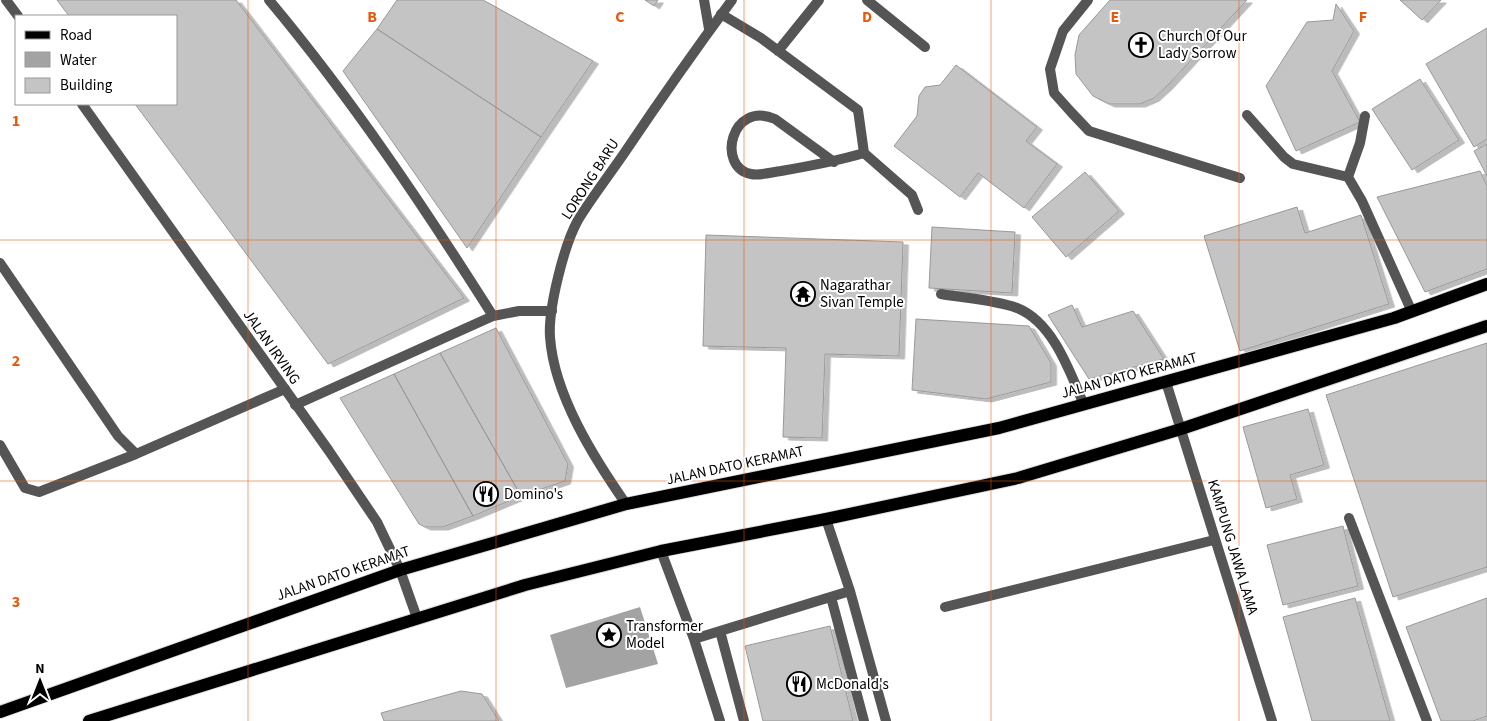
<svg xmlns="http://www.w3.org/2000/svg" width="1487" height="721" font-family="'Source Sans 3',sans-serif">
<defs>
<filter id="shadow"><feDropShadow dx="5.5" dy="3" stdDeviation="0" flood-color="#0004"/></filter>
</defs>
<rect width="100%" height="100%" fill="#fff"/>
<path fill="#a3a3a3" d="M640,607l18,57 -92,24 -16,-53z"/>
<path fill="#c4c4c4" stroke="#999" filter="url(#shadow)" d="M57,0h179l228,298 -136,66 -193,-260h41v-88h-107z
M397,0h86l110,61 -52,76 -164,-108z
M645,0h13l-4,6z
M1110,0h137l-79,85 -14,13 -14,6h-31l-16,-8 -17,-22 -1,-19 4,-20z
M1400,0h41l-19,20z
M1336,4l18,27 -22,40 28,51 -64,29 -30,-65 41,-64 26,-2z
M1487,28v111l-13,8 -48,-83z
M377,29l164,108 -74,111 -124,-177z
M956,65l81,62 -11,14 31,23 -33,44 -46,-35 -18,24 -66,-51 23,-30 2,-20 6,-9 15,-2z
M1420,79l39,61 -47,30 -40,-61z
M1487,144v32l-13,-25z
M1480,171l7,15v83l-62,23 -48,-95z
M1085,172l34,39 -53,46 -34,-40z
M1297,207l8,26 56,-18 28,89 -149,47 -36,-115z
M932,227l83,5 -3,61 -83,-5z
M706,235l197,7 -4,114 -74,-2 -3,84 -39,-1 3,-89 -83,-2z
M1072,305l10,22 51,-16 31,48 -75,20 -41,-64z
M916,319l113,7 22,37v19l-65,17 -74,-9z
M496,328l72,136 -3,17 -44,15 -81,-143z
M1487,343v224l-94,30 -67,-202z
M440,353l81,143 -48,20 -79,-142z
M394,374l79,142 -30,11h-18l-6,-3 -79,-126z
M1308,409l16,56 -34,10 7,24 -31,9 -23,-81z
M1343,526l15,60 -75,19 -16,-60z
M1355,598l35,123h-78l-29,-104z
M1487,598v118l-14,5h-32l-35,-94z
M830,626l23,95h-90l-18,-75z
M461,691l21,3 17,27h-115l-3,-8z"/>
<g fill="none" stroke-linecap="round" stroke-linejoin="round">
<defs>
<path id="primary" d="M0,712l400,-142 226,-66 373,-76 395,-110 93,-34
M89,721l436,-136 136,-34 165,-32 192,-41 163,-49 306,-103"/>
</defs>
<use href="#primary" stroke="#dbdbdb" stroke-width="14"/>
<path stroke="#555" stroke-width="10" d="M269,0c83,99 155,207 224,316
M704,0l5,29
M867,0l58,47
M1088,0l-25,31 -13,38 4,24 17,19 18,19 151,47
M721,14l40,24 97,72 6,43 48,42 6,15
M778,51l41,-51
M1247,115l37,42 9,7 55,13 14,24 50,111
M834,162l-59,-43c-44,-19 -59,48 -24,55 9,2 21,-2 30,-3 29,-5 56,-10 83,-18
M1348,177l12,-34 5,-27
M0,263l118,173 18,18
M941,294c23,4 55,6 76,14 36,14 53,64 67,97
M295,405l198,-89 26,-5h33
M0,445l25,43 14,4 97,-38 149,-65
M1349,518l78,203
M826,519l24,72 36,130
M661,551l33,88 26,82
M831,597l33,124
M945,607l269,-67
M720,631l24,90
M694,639l156,-48"/>
<path stroke="#555" stroke-width="10" d="M6,0l12,16
M82,104l247,347 48,71 23,48 17,48
M1166,382l106,339
M626,504c-32,-46 -72,-109 -76,-167 -2,-28 14,-92 28,-117 14,-23 32,-46 47,-68 35,-52 70,-102 107,-152"/>
<use href="#primary" stroke="#000" stroke-width="12"/>
</g>
<path fill="none" stroke="#e8590c" stroke-width="1" stroke-opacity="0.55" d="M248,0v721M496,0v721M744,0v721M991,0v721M1239,0v721M0,240h1487M0,481h1487"/>
<defs>
<symbol id="church-ring" viewBox="-11 -11 22 22"><circle r="9.5" fill="#fff" stroke="#000" stroke-width="1.5"/><path d="M-1.2-6h2.4v3.5h3.3v2.4h-3.3V6h-2.4V-.1h-3.3v-2.4h3.3Z" fill="#000"/></symbol>
<symbol id="temple-ring" viewBox="-11 -11 22 22"><circle r="9.5" fill="#fff" stroke="#000" stroke-width="1.5"/><path d="M0-6L5-2H3V0L6.5 2.5H4V6H1.5V3h-3V6H-4V2.5H-6.5L-3 0V-2H-5Z" fill="#000"/></symbol>
<symbol id="restaurant-ring" viewBox="-11 -11 22 22"><circle r="9.5" fill="#fff" stroke="#000" stroke-width="1.5"/><path d="M-5-6h1v4h1v-4h1v4h1v-4h1v5L-1.5 .5V6h-2V.5L-5-1ZM5-6V6H3V1.5H1.5Q1.5-4 5-6Z" fill="#000"/></symbol>
<symbol id="sight-ring" viewBox="-11 -11 22 22"><circle r="9.5" fill="#fff" stroke="#000" stroke-width="1.5"/><path d="M0-6L1.8-2.2L6-1.7L2.9 1.2L3.7 5.4L0 3.3L-3.7 5.4L-2.9 1.2L-6-1.7L-1.8-2.2Z" fill="#000"/></symbol>
</defs>
<g fill-rule="evenodd">
<use href="#church-ring" x="1127" y="31" width="28" height="28"/>
<use href="#temple-ring" x="789" y="280" width="28" height="28"/>
<use href="#restaurant-ring" x="472" y="480" width="28" height="28"/>
<use href="#sight-ring" x="595" y="621" width="28" height="28"/>
<use href="#restaurant-ring" x="785" y="670" width="28" height="28"/>
</g>
<g text-anchor="middle" stroke-width="4" stroke-linejoin="round" paint-order="stroke">
<g font-size="15" fill="#000" stroke="#fff" text-anchor="start">
<text x="1158" y="41">Church Of Our<tspan x="1158" dy="17">Lady Sorrow</tspan></text>
<text x="820" y="290">Nagarathar<tspan x="820" dy="17">Sivan Temple</tspan></text>
<text x="504" y="499">Domino's</text>
<text x="626" y="631">Transformer<tspan x="626" dy="17">Model</tspan></text>
<text x="816" y="689">McDonald's</text>
</g>
<g font-size="15" fill="#000" stroke="#fff">
<text transform="translate(590 179) rotate(-57)" y="5">LORONG BARU</text>
<text transform="translate(272 347) rotate(55)" y="5">JALAN IRVING</text>
<text transform="translate(1129 375) rotate(-15)" y="5">JALAN DATO KERAMAT</text>
<text transform="translate(735 465) rotate(-12)" y="5">JALAN DATO KERAMAT</text>
<text transform="translate(1233 547) rotate(73)" y="5">KAMPUNG JAWA LAMA</text>
<text transform="translate(343 573) rotate(-19)" y="5">JALAN DATO KERAMAT</text>
</g>
</g>
<g font-size="16" text-anchor="middle" font-weight="bold" fill="#e8590c" stroke="#fff" stroke-width="4" stroke-linejoin="round" paint-order="stroke">
<text x="372" y="22">B</text>
<text x="620" y="22">C</text>
<text x="867" y="22">D</text>
<text x="1115" y="22">E</text>
<text x="1363" y="22">F</text>
<text x="16" y="126">1</text>
<text x="16" y="366">2</text>
<text x="16" y="607">3</text>
</g>
<rect x="15" y="15" width="162" height="90" fill="#ffffff" stroke="#999999"/>
<rect x="25" y="31" width="25" height="8" fill="#000000" stroke="#999999"/>
<text x="60" y="40" font-size="15" fill="#000000">Road</text>
<rect x="25" y="52" width="25" height="15" fill="#a3a3a3" stroke="#999999"/>
<text x="60" y="65" font-size="15" fill="#000000">Water</text>
<rect x="25" y="78" width="25" height="15" fill="#c4c4c4" stroke="#999999"/>
<text x="60" y="90" font-size="15" fill="#000000">Building</text>
<g transform="translate(40 681)" stroke="#ffffff" stroke-width="4" paint-order="stroke">
<path d="M0-4L9 19L0 12L-9 19Z" fill="#000000"/>
<text y="-8" font-size="14" font-weight="bold" text-anchor="middle" fill="#000000">N</text>
</g>
</svg>
